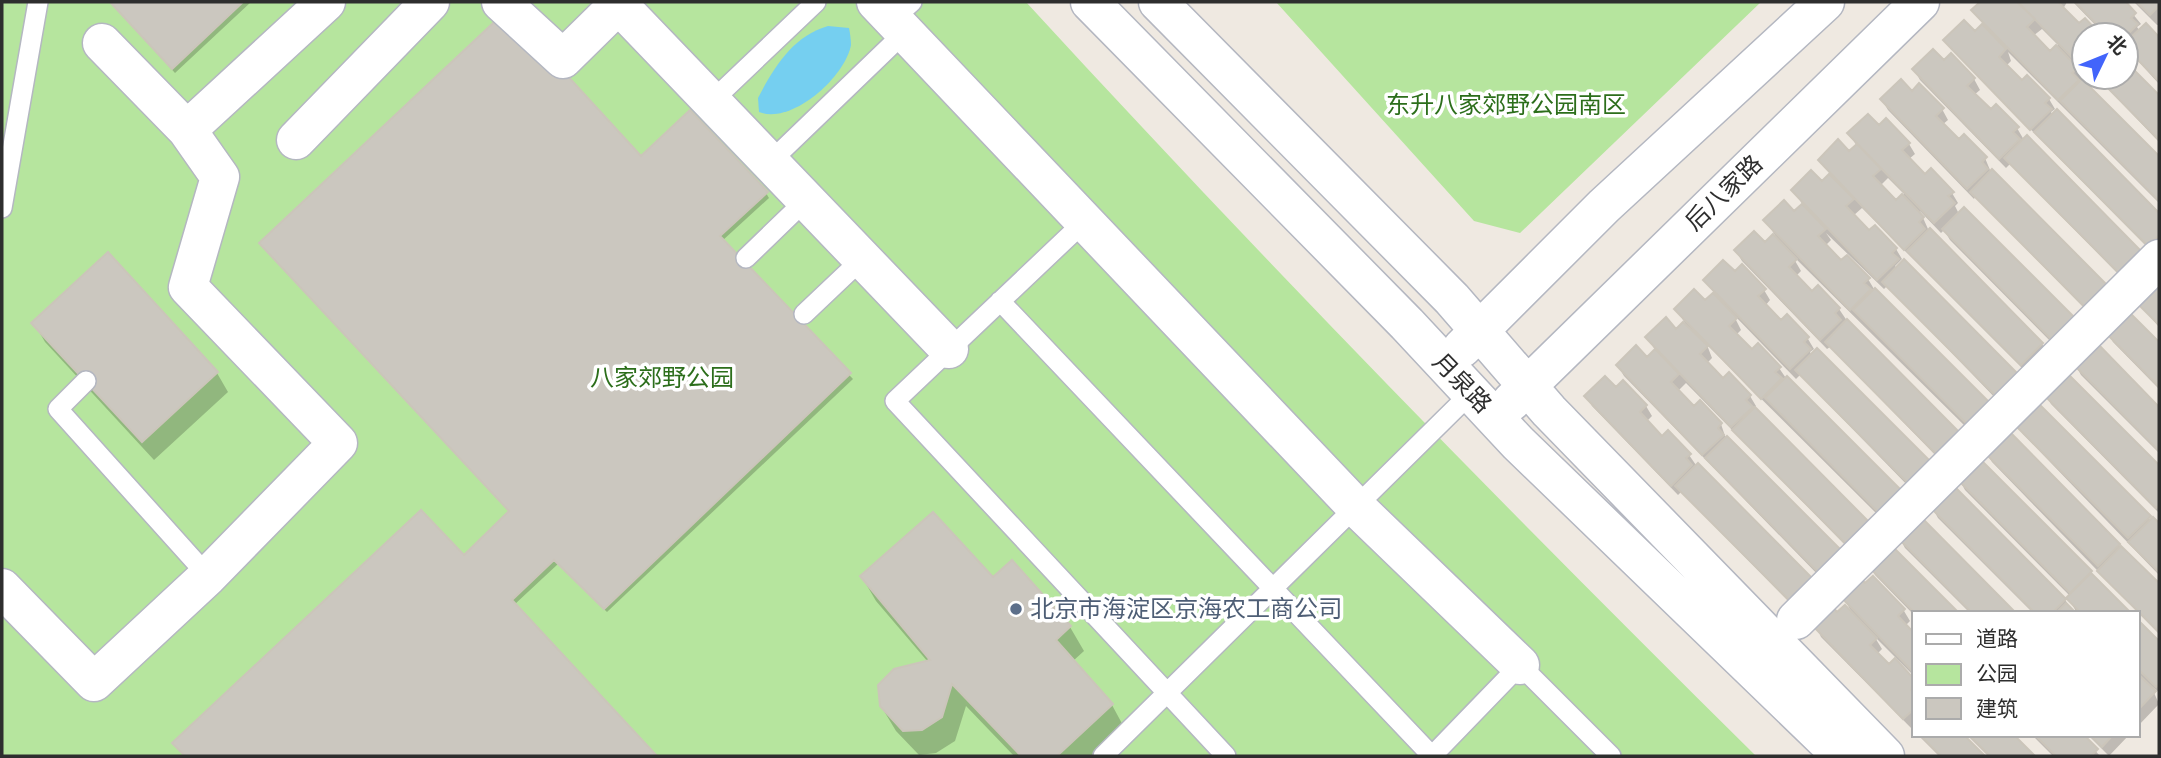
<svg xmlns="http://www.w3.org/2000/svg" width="2161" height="758" font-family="Arial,'Noto Sans SC',sans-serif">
<rect width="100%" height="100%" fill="#efe9e1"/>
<path fill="#b6e59e" d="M2,2h1024c237,258 481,508 730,754h-1754z
M1276,2h485l-241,231 -46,-12z"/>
<path fill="#75cff0" d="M828,26l21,2c1,5 2,12 2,17 -6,32 -59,80 -92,67l-1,-14c16,-31 35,-62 70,-72z"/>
<path fill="#0003" fill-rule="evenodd" d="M110,2h141l-76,71z
M1983,2l20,2 64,-2 -4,7 16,17 20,9h-15v37l-11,-9 9,17 77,79v44l-151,-151 3,9 -5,5 16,16 27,17 6,10 -4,3 2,4 4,-4 102,103v36l-4,4 -203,-205 -6,-10 29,-6 9,-9 -11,-14zM2042,29l16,16 -8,8 -17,-17z
M2073,2h50l18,22 -4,3 3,4 6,-6 13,14v45l-31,-34 -2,1v-16h-21z
M2134,2h25v23h-2z
M1951,56l23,23 6,11 -6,5 16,17 27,16 7,12 115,111 6,10 -20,20 -115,-117 -4,4 -86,-88 -6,-11 29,-6z
M2126,64l33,34v44l-61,-64 -4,5 -6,-6h38z
M1912,93l30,16 6,11 -6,5 17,17 26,16 5,12 115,115 6,10 -20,20 -116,-118 -1,2 -86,-89 -6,-10z
M1879,127l30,17 6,10 -6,5 16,17 27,17 6,10 -3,3 4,8 103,139 -112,-113 -6,-10 -3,3 -21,-22 8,18 114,115 6,10 -20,20 -166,-166 -9,8 16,17 27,16 6,10 -7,7 2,3 7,-7 98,143 -115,-119 -3,3 -58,-56 5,7 -6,6 16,17 27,16 6,10 114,114 -15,31 -182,-180 10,17 -5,5 16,17 27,16 106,156 -115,-118 -3,2 -85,-88 -6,-10 29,-7 10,-9 -10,-15 29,-6 9,-9 -10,-15 29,-6 9,-9 -11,-15 29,-6 8,-8 -8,-12zM1888,178l16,16 -8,9 -16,-17z
M640,158l126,35 3,5 -47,43 131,138 -246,233 -49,-48 -44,41 141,151h-470l-8,-8 287,-191 46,-45 -246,-264z
M1735,273l29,17 6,10 -5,6 16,17 6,-6 21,22 6,10 -4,3 2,4 5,-6 98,143 -115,-118 -4,4 -63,-65 8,16 -5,5 16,17 27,16 106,154 -178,-177 5,13 -5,5 16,17 27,16 6,10 -2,3 99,144 -167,-170 -8,8 16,17 27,16 4,12 114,115 -14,31 -201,-206 -6,-10 29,-7 9,-8 -9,-13 29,-7 9,-8 -9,-14 29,-7 10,-8 -10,-14z
M2159,282v45l-22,-26z
M2127,312l32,33v44l-46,-47 -6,-10z
M34,323l183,50 11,19 -74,68 -109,-118z
M2095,344l64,65v44l-78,-78 -6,-11z
M2065,373l94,95v45l-108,-109 -6,-11z
M1615,390l31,16 6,10 -6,6 16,16 27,17 107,154 -115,-117 -3,3 -86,-89 -6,-10z
M2017,424l142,102v49l-136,-141z
M1986,452l133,93 40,41v48l-167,-172z
M1978,459l152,154h-53l-8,-14 2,-2 -106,-107 -6,-11z
M1932,507l133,93 9,13h-41l-95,-95z
M1899,537l115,76h-44l-65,-65z
M1869,565l87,48 -42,2 -39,-40z
M862,577l131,2 77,48 14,24 -11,10 39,44 13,24 -28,27h-83l-48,-50 -11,35 -19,12 -17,2 -23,-24 -15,-25 47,-44 -52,-61z
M1873,579l31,32 6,10 -5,5 9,9v41l-40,-40 8,13 -5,5 12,12 6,-5 19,20v50l-93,-94 -5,-11 21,-12 15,-1 -8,-15z
M2138,621l21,22v49l-8,-6 8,18 -21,22z
M1918,735h44l21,21h-44z
M1967,735h44l21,21h-44z
M2032,735h49l19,21h-47z
M2088,735h41l-20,21z"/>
<path fill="#cbc7bf" stroke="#cbc5ba" stroke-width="2" d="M110,2h133l-71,67z
M1980,2h37l18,17 -8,8 23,24 6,-6 22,23 -6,5 7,7 -21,20 -87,-90z
M2018,2h40l21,21 6,-5 16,17h-17v35z
M2075,2h51l10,11 -5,5 7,6 -12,12 -19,-1z
M2137,2h22v4l-9,9z
M507,10l134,146 49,-46 78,82 -48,44 131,137 -247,236 -50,-49 -42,40 145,156h-472l-13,-13 249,-233 43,45 45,-44 -250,-268z
M1964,20l11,11 7,-7 24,25 -7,8 23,23 5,-5 23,23 -5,5 7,6 -22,21 -87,-90z
M2146,23l13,14v44l-33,-33v-6z
M1933,49l11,11 7,-7 24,25 -8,8 24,23 5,-5 23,23 -6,5 7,7 -21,20 -87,-90z
M2126,62l33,33v45l-62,-63h29z
M1901,79l11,12 7,-8 25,25 -8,8 23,23 5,-5 23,23 -5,5 6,7 -21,20 -87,-90z
M2082,79l77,77v45l-99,-100z
M2057,109l102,104v22l-11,11 -114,-114z
M1868,114l11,11 7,-7 24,25 -8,7 23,24 6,-6 23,24 -6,4 7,7 -21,20 -87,-90z
M2027,135l113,115 -22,22 -114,-114z
M1838,139l11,12 8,-7 24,25 -8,7 23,24 6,-6 22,23 -5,5 6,7 -21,21 -86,-90z
M1992,169l114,115 -22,22 -114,-114z
M1811,170l11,11 7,-7 25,25 -8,7 23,24 6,-5 22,23 -5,5 7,6 -22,21 -86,-90z
M1784,200l10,11 8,-7 24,25 -8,7 23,24 6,-5 23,23 -6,5 7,6 -21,21 -87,-90z
M1964,207l114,114 -23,22 -113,-114z
M1930,228l113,115 -22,22 -114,-114z
M1754,231l11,11 8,-8 24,25 -8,8 23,24 6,-6 22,23 -5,5 6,7 -21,20 -86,-90z
M108,252l110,120 -76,70 -111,-119z
M1904,259l114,115 -22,22 -114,-114z
M1723,260l12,11 7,-7 24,25 -8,7 23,24 6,-6 22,23 -5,5 7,7 -21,20 -87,-89z
M2159,280v45l-24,-24z
M1875,288l114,114 -22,22 -114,-114z
M1694,289l11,11 8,-7 24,25 -8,8 23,23 6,-6 23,24 -6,5 7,6 -21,21 -87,-90z
M2127,310l32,32v45l-54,-55z
M1666,317l10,12 7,-7 25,24 -8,8 23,24 6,-6 22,23 -5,5 7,7 -22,20 -86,-90z
M1847,319l114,115 -23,22 -113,-114z
M2095,341l64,66v44l-86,-87z
M1636,345l11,12 8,-8 24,25 -8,8 23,24 6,-6 22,23 -4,5 6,7 -22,20 -86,-90z
M1817,348l114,114 -22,22 -114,-114z
M2065,371l94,94v40l-3,3 -114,-115z
M1605,376l11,11 7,-7 24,25 -7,7 22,24 6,-6 23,24 -5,4 6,7 -21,21 -87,-90z
M1787,376l114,114 -23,22 -113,-114z
M2037,402l114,114 -23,22 -114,-114z
M1755,407l114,115 -23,22 -114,-114z
M2007,429l113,115 -22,22 -114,-114z
M1727,436l114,114 -23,22 -113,-114z
M1978,457l114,114 -22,22 -113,-114z
M1698,463l114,115 -23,22 -114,-114z
M1953,485l113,114 -14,14h-17l-105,-106z
M933,512l60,65 19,-17 59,66 -15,14 57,64 -56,52h-36l-69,-72 -10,33 -20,13 -19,1 -23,-25 -2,-21 16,-16 36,-9 -70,-84z
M1919,515l97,98h-44l-75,-76z
M2153,517l6,6v49l-31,-30z
M1889,543l70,70h-44l-48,-48z
M2121,546l38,37v49l-62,-61z
M2091,573l40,40h-50l-15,-15z
M1873,576l32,33 -7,7 16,17v40l-72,-75 19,-19 4,4z
M2066,603l10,10h-20z
M1845,605l32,33 -7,7 19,19 6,-6 19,21 -3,11 3,3v16l-11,10 -90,-93 20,-19 4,5z
M2138,620l21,21v43l-3,3 -18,-18z
M2138,674l18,17 -18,19z
M1920,735h44l21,21h-44z
M1969,735h45l21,21h-45z
M2035,735h49l14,14 -7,7h-35z
M2090,735h23l-11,12z"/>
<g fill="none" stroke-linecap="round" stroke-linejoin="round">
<defs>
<path id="lane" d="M893,19l19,-17
M711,102l105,-100
M770,162l135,-130
M2,208l36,-206
M1085,221l-190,180 331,355
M746,258l60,-58
M1000,301l432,455 88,-91 91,91
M804,314l58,-55
M86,381l-28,28 150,167
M1103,756l367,-362"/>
<path id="street" d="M501,2l62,57 58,-57
M876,2l480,505 164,158
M618,4l331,345
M102,43l85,87 139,-128
M296,140l134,-138
M2,588l92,94 114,-106 130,-133 -150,-156 32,-110 -33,-47
M1796,620l363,-361"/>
<path id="secondary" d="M1090,2l317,322 111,119 324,313
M1158,2l294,297 97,112 336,345
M1462,348l142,-142 221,-204
M1511,402l409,-400"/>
</defs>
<use href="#lane" stroke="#b4b7c1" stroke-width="22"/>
<use href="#street" stroke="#b4b7c1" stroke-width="41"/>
<use href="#secondary" stroke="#b4b7c1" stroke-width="41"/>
<use href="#lane" stroke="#fff" stroke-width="19"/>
<use href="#street" stroke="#fff" stroke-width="38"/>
<use href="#secondary" stroke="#fff" stroke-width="38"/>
</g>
<circle fill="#5c6f8a" stroke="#fff" stroke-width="2.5" cx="1016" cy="609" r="7"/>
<g text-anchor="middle" stroke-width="7" stroke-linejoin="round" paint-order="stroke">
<g font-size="24" fill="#2c6e1b" stroke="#fff">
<text x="1506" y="113">东升八家郊野公园南区</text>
<text x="662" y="386">八家郊野公园</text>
</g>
<g font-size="24" fill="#2e2e2e" stroke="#fff">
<text transform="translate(1724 193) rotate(-44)" y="8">后八家路</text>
<text transform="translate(1462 383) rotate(46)" y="8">月泉路</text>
</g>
<g font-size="24" fill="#4e5e75" stroke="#fff" text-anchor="start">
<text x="1030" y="617">北京市海淀区京海农工商公司</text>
</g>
</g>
<rect width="2161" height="758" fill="none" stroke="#2e2e2e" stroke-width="7"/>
<rect x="1912" y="611" width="228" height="126" fill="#ffffff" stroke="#ababab" stroke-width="2"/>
<rect x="1926" y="634" width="35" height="10" fill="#ffffff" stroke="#ababab" stroke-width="2"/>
<text x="1976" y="646" font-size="21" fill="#2e2e2e">道路</text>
<rect x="1926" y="664" width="35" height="21" fill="#b6e59e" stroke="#ababab" stroke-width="2"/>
<text x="1976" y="681" font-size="21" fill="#2e2e2e">公园</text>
<rect x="1926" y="698" width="35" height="21" fill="#cbc7bf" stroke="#ababab" stroke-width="2"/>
<text x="1976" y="716" font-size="21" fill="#2e2e2e">建筑</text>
<g transform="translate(2105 56) rotate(47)"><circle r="33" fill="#ffffff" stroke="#ababab" stroke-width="2"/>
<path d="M0-5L12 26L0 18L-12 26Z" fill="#4264fb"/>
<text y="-10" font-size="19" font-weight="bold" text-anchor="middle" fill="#2e2e2e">北</text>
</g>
</svg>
